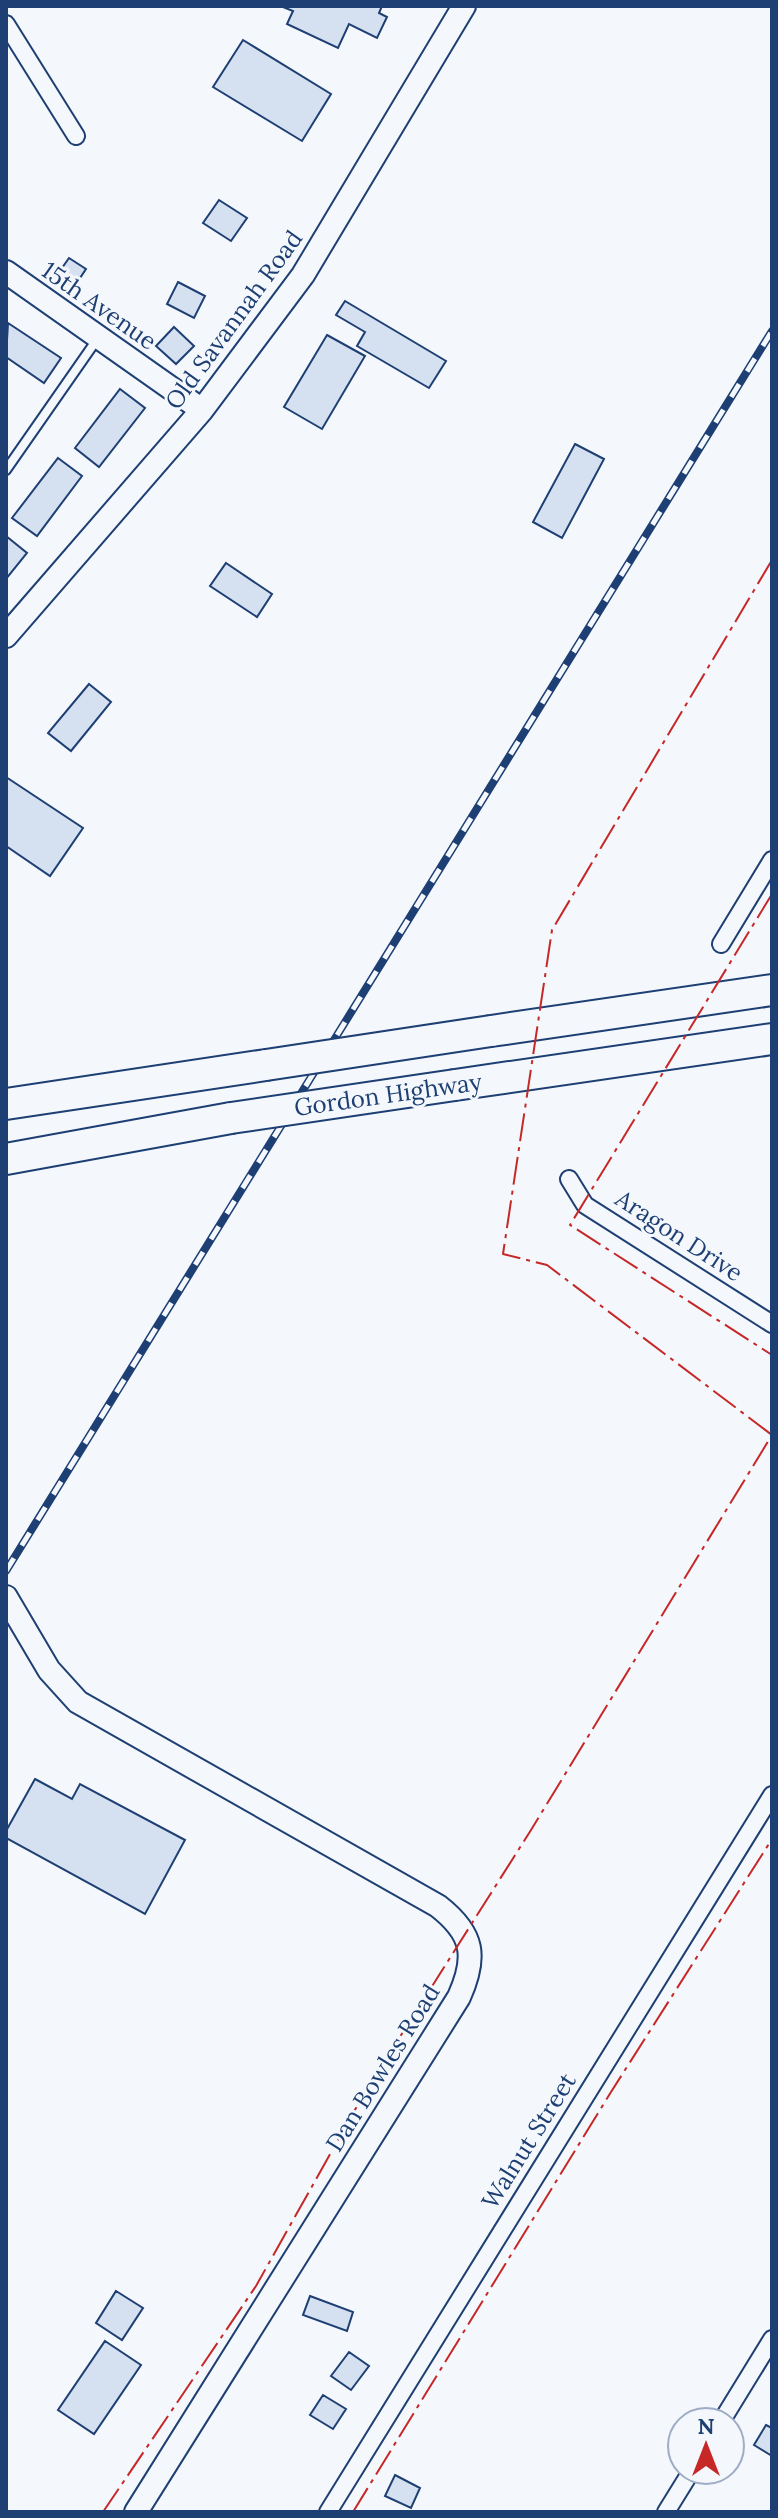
<svg xmlns="http://www.w3.org/2000/svg" width="778" height="2518" font-family="Lora,serif">
<rect width="100%" height="100%" fill="#f4f7fb"/>
<path fill="#d5e0f0" stroke="#1d3f73" stroke-width="2" d="M382,6l-3,7 8,4 -10,21 -28,-14 -11,24 -51,-24 6,-13 -10,-4z
M243,40l88,54 -29,47 -89,-54z
M219,200l28,18 -16,23 -28,-18z
M69,258l17,11 -12,18 -17,-12z
M178,282l27,14 -11,22 -27,-14z
M345,301l101,60 -17,27 -72,-42 8,-14 -29,-17z
M8,323l53,35 -17,25 -38,-26z
M174,327l20,19 -18,18 -20,-18z
M327,335l38,21 -43,73 -38,-22z
M120,389l25,19 -46,59 -24,-19z
M575,444l29,15 -42,79 -29,-16z
M58,458l24,18 -45,60 -25,-18z
M6,536l21,17 -21,26z
M226,563l46,31 -15,23 -47,-31z
M89,684l22,18 -40,49 -23,-18z
M6,777l77,51 -33,48 -44,-30z
M35,1779l37,20 8,-15 105,56 -40,74 -139,-76v-7z
M116,2291l27,17 -21,32 -26,-17z
M310,2296l43,16 -6,19 -44,-16z
M105,2341l36,24 -47,69 -36,-24z
M349,2352l20,14 -18,24 -20,-14z
M323,2395l23,14 -13,20 -23,-14z
M766,2425l6,3v28l-18,-11z
M395,2475l25,13 -9,20 -26,-12z"/>
<g fill="none" stroke-linecap="round" stroke-linejoin="round">
<defs>
<path id="lane" d="M6,470l92,-132"/>
<path id="street" d="M6,24l70,112
M721,944l51,-84
M569,1179l16,26 187,119
M721,2422l51,-83
M328,2512l444,-717
M666,2512l26,-42"/>
<path id="secondary" d="M6,272l196,138
M6,636l196,-226 101,-135 161,-269
M6,1597l43,73 29,32 360,204c36,28 39,51 21,91l-323,515"/>
<path id="highway" d="M491,1031l281,-41
M455,1085l317,-46
M6,1104l260,-39
M6,1159l225,-41"/>
</defs>
<use href="#lane" stroke="#1d3f73" stroke-width="12"/>
<use href="#street" stroke="#1d3f73" stroke-width="20"/>
<use href="#secondary" stroke="#1d3f73" stroke-width="26"/>
<use href="#highway" stroke="#1d3f73" stroke-width="34"/>
<use href="#lane" stroke="#f4f7fb" stroke-width="8"/>
<use href="#street" stroke="#f4f7fb" stroke-width="16"/>
<use href="#secondary" stroke="#f4f7fb" stroke-width="22"/>
<use href="#highway" stroke="#f4f7fb" stroke-width="30"/>
<defs>
<path id="rail" d="M6,1571l766,-1240"/>
</defs>
<use href="#rail" stroke="#1d3f73" stroke-width="8"/>
<use href="#rail" stroke="#f4f7fb" stroke-width="5" stroke-dasharray="15" stroke-linecap="butt"/>
<defs>
<path id="highway-bridge" d="M266,1065l225,-34
M231,1118l224,-33"/>
</defs>
<use href="#highway-bridge" stroke="#1d3f73" stroke-width="34" stroke-linecap="butt"/>
<use href="#highway-bridge" stroke="#f4f7fb" stroke-width="30"/>
<path stroke="#c62828" stroke-width="2" stroke-dasharray="28 6 4 6" stroke-linecap="butt" d="M772,560l-220,370 -49,324 44,11 225,170
M772,894l-202,331 202,130
M103,2512l153,-226 109,-194 166,-262 241,-395
M353,2512l258,-420 161,-253"/>
</g>
<g text-anchor="middle" stroke-width="6" stroke-linejoin="round" paint-order="stroke">
<g font-size="24" fill="#1d3f73" stroke="#f4f7fb">
<text transform="translate(99 306) rotate(35)" y="8">15th Avenue</text>
<text transform="translate(234 320) rotate(-54)" y="8">Old Savannah Road</text>
<text transform="translate(388 1095) rotate(-8)" y="8">Gordon Highway</text>
<text transform="translate(679 1236) rotate(33)" y="8">Aragon Drive</text>
<text transform="translate(383 2068) rotate(-58)" y="8">Dan Bowles Road</text>
<text transform="translate(529 2141) rotate(-58)" y="8">Walnut Street</text>
</g>
</g>
<rect width="778" height="2518" fill="none" stroke="#1d3f73" stroke-width="16"/>
<g transform="translate(706 2446)"><circle r="38" fill="#f4f7fb" stroke="#9eadc5" stroke-width="2"/>
<path d="M0-6L14 30L0 20L-14 30Z" fill="#c62828"/>
<text y="-12" font-size="22" font-weight="bold" text-anchor="middle" fill="#1d3f73">N</text>
</g>
</svg>
